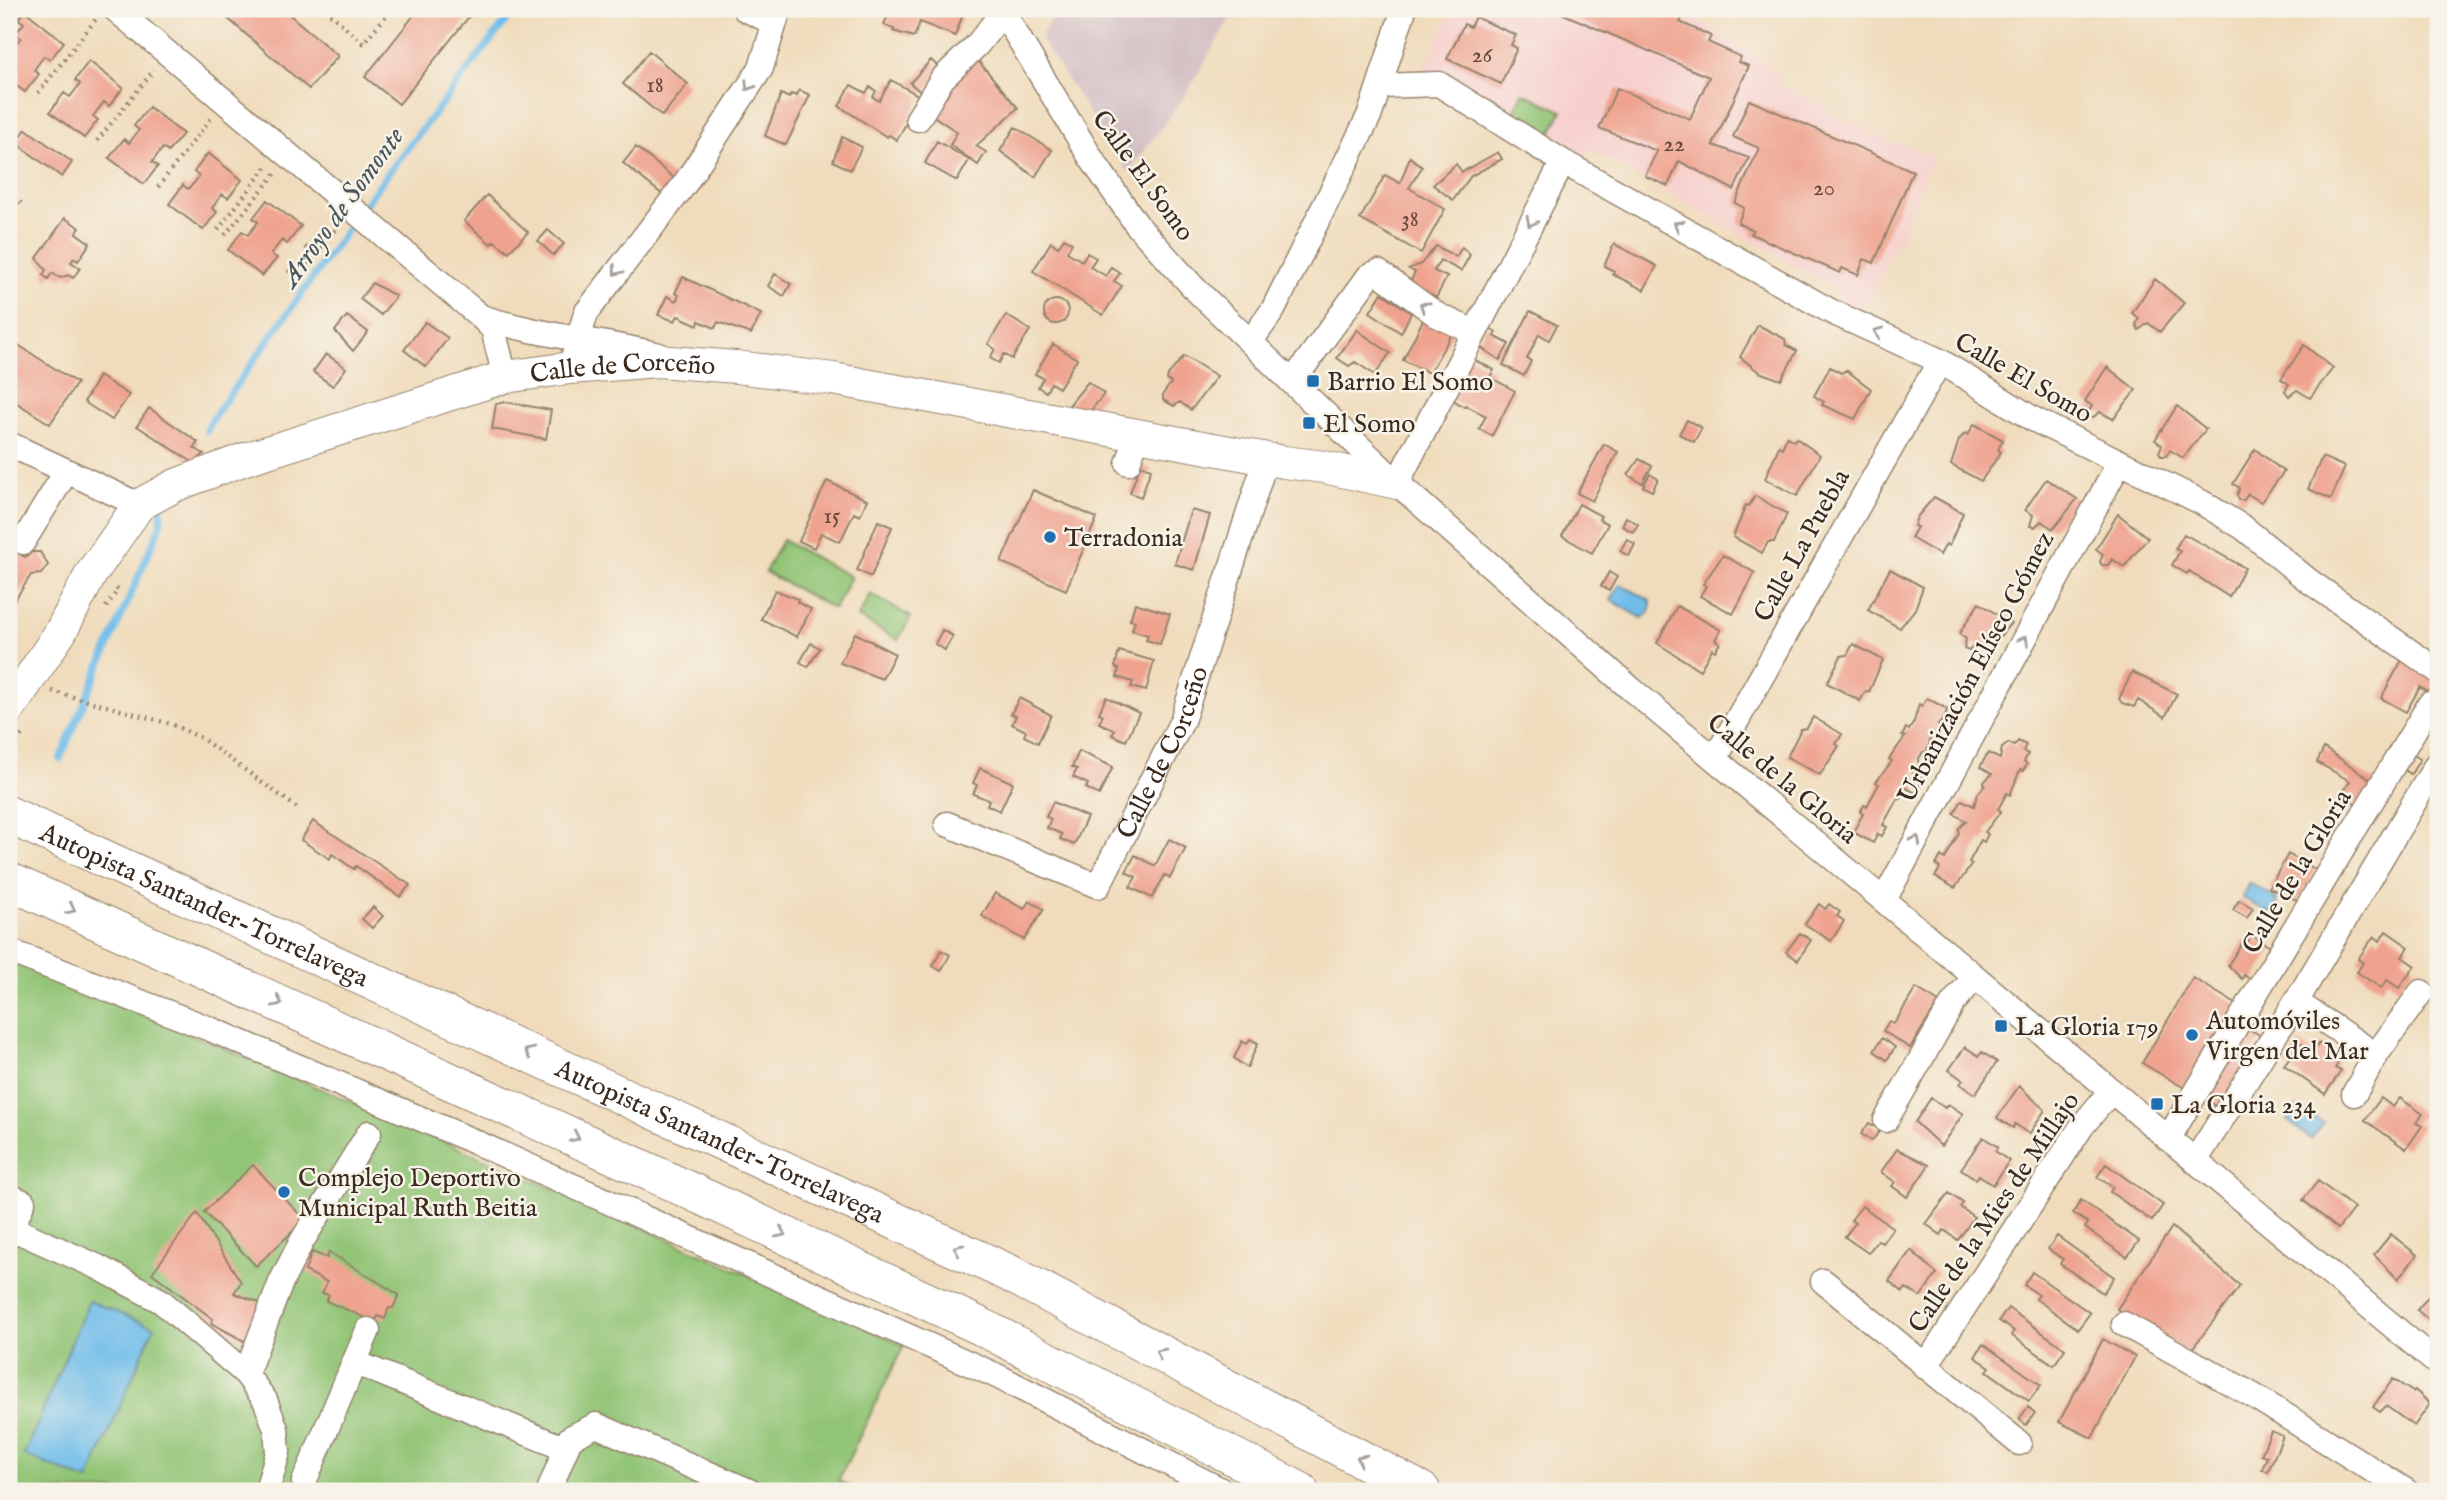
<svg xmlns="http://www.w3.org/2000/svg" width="2447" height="1500" font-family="'IM FELL English',serif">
<rect width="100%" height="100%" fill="#f7f3e8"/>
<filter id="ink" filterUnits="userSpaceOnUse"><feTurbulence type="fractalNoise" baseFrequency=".0143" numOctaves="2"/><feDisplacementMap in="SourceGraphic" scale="14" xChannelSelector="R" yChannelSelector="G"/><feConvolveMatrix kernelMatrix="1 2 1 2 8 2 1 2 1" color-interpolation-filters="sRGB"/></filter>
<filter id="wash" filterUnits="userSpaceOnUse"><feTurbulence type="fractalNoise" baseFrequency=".00686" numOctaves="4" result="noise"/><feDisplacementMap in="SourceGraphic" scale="28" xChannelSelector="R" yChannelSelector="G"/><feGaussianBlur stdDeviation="1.57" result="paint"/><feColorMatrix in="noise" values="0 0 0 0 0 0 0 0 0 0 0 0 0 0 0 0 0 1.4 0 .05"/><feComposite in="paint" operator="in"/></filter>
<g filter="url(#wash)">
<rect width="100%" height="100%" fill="#f0dcbc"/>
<path fill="#f7d0cd" d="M1454,9h228l100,65 -4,11 112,57 44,13 -32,80 -41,76 -22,-10 3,-9 -252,-142 -6,10 -161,-92z"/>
<path fill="#d2bec3" d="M1057,9h178l-50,87 -57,76 -88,-134z"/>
<path fill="#91c474" stroke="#667749" stroke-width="2" d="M1523,93l39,18 -14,28 -37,-21z
M782,540l69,37 -17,32 -69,-37z
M870,594l41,23 -13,23 -40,-23z
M9,959c300,123 599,251 895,386l-66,136 24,10h-853z"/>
<path fill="#70bdea" stroke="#567484" stroke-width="2" d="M1620,584l31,17 -1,11 -8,6 -31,-18z
M2249,883l28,16v12l-8,2 -27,-16z
M2297,1107l26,16 -12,16 -24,-19z
M89,1301l65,26 -66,154 -64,-26z"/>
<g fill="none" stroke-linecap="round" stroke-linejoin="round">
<path stroke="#70bdea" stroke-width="7" d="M207,431l6,-13 166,-233 136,-176
M60,759l101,-235v-16"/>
</g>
<g id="blocks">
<path fill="#efa38f" d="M217,9h66l55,47 -29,33z
M419,9h56l-76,95 -34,-27z
M890,9h72l-2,7 2,1 -7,19 -35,-14 -6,15 -21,-6 1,-2 -10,-4z
M1552,9h110l20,9 -2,4 31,14 -3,6 33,15 -2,5 10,4 -36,79 36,13 -15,32 -55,-29 -11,25 -23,-10 12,-25 -58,-23 18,-40 73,31 19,-42z
M25,11l39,31 -14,18 -6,-4 -10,14 5,4 -14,18 -16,-12v-30l12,-12 -6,-4 9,-11 -6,-4z
M1475,17l41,18 -5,10 6,3 -16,36 -54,-25 17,-35 6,3z
M649,51l39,33 -26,32 -39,-32z
M975,57l43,51 -42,38 10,6 -8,13 -28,-20 7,-13 -28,-19z
M931,60l12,11 -20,23 -13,-11z
M89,61l34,27 -14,18 -5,-4 -11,14 5,4 -14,18 -34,-26 14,-19 6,4 10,-13 -5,-4z
M891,80l30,17 -24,43 -8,-5 -2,2 -48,-31 12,-21 15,8 4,-6 6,4 -3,6 6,4z
M799,90l11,5 -24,50 -21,-9 16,-42 8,4 2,-4 6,2z
M1749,100l164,71 -39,92 -10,-4 -6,16 -16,-7 -2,5 -89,-39 2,-4 -15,-7 6,-15 -9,-5 24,-55 -26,-11z
M149,107l34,27 -15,18 -5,-4 -11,14 6,4 -14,18 -35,-26 15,-19 5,4 10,-13 -5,-4z
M1015,127l37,23 -17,27 -35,-26z
M26,129l46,33 -10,15 -46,-34z
M842,137l20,10 -12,23 -17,-9z
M937,141l32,19 -12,21 -32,-18z
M636,147l44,36 -12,16 -45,-36z
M1498,152l4,7 -31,17 -18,24 -20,-15 23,-21 6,8z
M208,153l34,27 -14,18 -6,-4 -10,14 5,4 -14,18 -34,-26 14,-19 5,4 6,-6 5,-7 -5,-4z
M1410,157l12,10 -13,21 36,21 -24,44 -61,-34 25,-44 15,8z
M487,195l41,37 -19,20 -15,-11 -3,3 -27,-23z
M267,200l34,26 -14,18 -5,-4 -11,14 6,4 -15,18 -34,-26 14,-19 6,4 10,-13 -5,-4z
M65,218l15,10 -4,5 14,10 -12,18 -4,-3 -3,4 9,6 -7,10 -5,-3 -8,3 -8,-5 -4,6 -5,-4 3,-5 -9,-12z
M548,230l16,14 -11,11 -15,-14z
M1064,238l8,5 -5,9 15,9 5,-8 9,5 -6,9 16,9 5,-9 9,6 -6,8 8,5 -19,29 -70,-44 18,-29 7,5z
M1614,244l43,22 -13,24 -32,-16 2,-3 -10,-5z
M1436,246l20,11 6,-10 8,8 -9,16 -21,-11 -6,11 13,6 -11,21 -17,-9 -11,-2 7,-15 -6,-3 12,-5z
M775,274l16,10 -7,12 -16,-10z
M683,277l78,37 -10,20 -33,-12 -3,6 -16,-7 -1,4 -20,-9 -3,5 -17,-6 9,-19 9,5 3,-6 -4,-2z
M2155,279l29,24 -24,29 -12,-9 -9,7 -3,-5 3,-7 -7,-5z
M372,283l24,13 -15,19 -21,-16z
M1382,293l29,20 -10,20 -31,-21z
M1044 312a12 12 0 1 1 24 0a12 12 0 1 1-24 0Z
M1530,311l27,14 -8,15 -10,-6 -12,25 4,2 -7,15 -21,-11z
M1426,314l29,15 -26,44 -26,-13z
M1006,315l24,15 -18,29 -8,-5 -5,9 -9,-5 5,-9 -7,-5z
M347,316l21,16 -15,19 -18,-20z
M425,322l23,16 -22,29 -22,-17z
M1758,325l27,14 1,6 11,6 -16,29 -22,-8 -19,-15z
M1486,326l10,6 -2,4 15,8 -9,16 -23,-15z
M1357,330l33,23 -15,22 -20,-13 -6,4 -12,-8z
M9,339l68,44 -27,41 -41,-26z
M1053,344l24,15 -18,29 -8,-5 -5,9 -8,-5 5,-9 -8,-4z
M2304,345l29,23 -23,30 -13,-8 -8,6 -4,-5 4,-7 -8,-5z
M326,354l20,14 -13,18 -20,-14z
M1184,356l33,20 -26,34 -11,-8 -6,4 -11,-6v-6l8,-11 -4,-3 1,-5z
M1469,357l25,13 -4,7 25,14 -23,45 -13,-7 7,-13 -21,-11 -1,2 -15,-10z
M1830,367l11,6 5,-3 25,19 -16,30 -33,-14 2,-3 -10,-6z
M2107,367l29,23 -23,29 -13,-7 -8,6 -4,-5 4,-7 -7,-5z
M99,376l30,19 -17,25 -28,-18z
M1088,382l16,12 -20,25 -22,-5z
M505,402l46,8 -5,29 -54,-10 4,-25z
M2177,406l29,23 -23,29 -13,-8 -4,6h-5l-2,-4 3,-7 -7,-5z
M149,408l49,34 -4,6 10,6 -10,9 -57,-37z
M1687,420l15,8 -8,14 -15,-8z
M1974,424l29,16 -5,10 3,2 -20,29 -30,-16 8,-25 6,-7 3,2z
M1787,437l7,4 2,-3 24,17 -23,41 -32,-17 14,-33 3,2z
M1604,444l14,8 -26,49 -15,-8z
M2255,449l29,23 -23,30 -13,-8 -4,6h-5l-2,-5 3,-7 -7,-4z
M2322,457l23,10 -14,32 -23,-10z
M1639,459l13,7 -10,17 -14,-8z
M1140,465l11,4 -10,28 -11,-4z
M1650,474l8,5 -6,12 -9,-5z
M2046,479l31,20 -24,30 -12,-8 -6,6 -5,-1 3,-11 -8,-5z
M827,481l40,19 -7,16 -6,-3 -14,29 -19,-9 -7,15 -15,-7z
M1033,490l64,28 -31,72 -65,-28z
M1755,496l32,18 -13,28h-6l-6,11 -29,-16 13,-32 3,1z
M1934,497l29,16 -14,33 -3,-2 -6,11 -29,-17 6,-11 -3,-1 3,-9z
M1579,504l22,12 -2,3 9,5 -16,29 -30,-17z
M1191,510l19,5 -16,55 -19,-6z
M2118,514l30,24 -24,29 -12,-8 -4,6h-6l-2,-3 3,-8 -7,-5z
M1626,517l12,7 -5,8 -11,-6z
M878,521l14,6 -21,50 -14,-7z
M2184,534l61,34 -16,29 -40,-26 -2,3 -15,-9 8,-14 -5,-2z
M1627,539l8,5 -6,12 -9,-5z
M13,550l12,7 7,-5h8l8,13 -7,9 -10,1 -22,34v-52z
M1723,555l32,18 -22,41 -33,-18 6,-10 -3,-2z
M1890,569l33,18 -8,22 -15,19 -32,-18z
M1609,572l8,5 -8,14 -8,-5z
M775,590l23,9 -1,3 14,7 -14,28 -36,-18z
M1135,603l35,11 -10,30 -14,-4 2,-5 -16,-5 3,-9 -5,-1z
M1979,603l32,20 -24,29 -12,-8 -6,7 -5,-2 2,-10 -7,-5z
M1677,606l44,24 -6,10 5,3 -5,8 -3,-2 -12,21 -43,-27z
M942,630l11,6 -8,14 -10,-6z
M855,633l40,21 -13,25 -42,-16z
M811,643l9,5 -12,19 -8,-5z
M1853,644l30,16 -14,32 -3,-1 -6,10 -33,-18 14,-27 6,-1z
M1119,651l35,10 -8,30 -15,-4 2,-5 -16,-5 2,-8 -4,-2z
M2402,660l36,20v18l-18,-11 -14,25 -25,-14z
M2132,672l45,22 -12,23 -27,-17 -4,7 -12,-4 -3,-4z
M1106,697l33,16 -13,28 -14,-6 3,-5 -16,-7 4,-8 -4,-2z
M1019,698l32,17 -13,28 -14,-7 2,-5 -14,-7 4,-8 -5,-2z
M1927,698l20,11 -2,9 -7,7 12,7 -9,15 -11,-7 -3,11 -4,1 -5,8 1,5 -7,7 11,7 -7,14 -12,-6 -3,11 -4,1 -14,26 4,2 -5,9 -4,-2 -5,9 -20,-11 10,-18 -3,-2 4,-7 3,1 12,-22 -3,-2 16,-21 -3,-2 16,-22 -3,-1 4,-8 3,2 5,-8 5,-18 3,2z
M1813,717l29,17 -6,10 3,2 -19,29 -33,-18 14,-28 6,-1z
M2018,741l8,4 -3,6 5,3 -4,8 3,2 -4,7 -3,-1 -10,25 -3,-2 -9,16 3,2 -16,21 3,2 -4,8 -3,-2 -12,22 3,2 -17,24 -20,-11 5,-9 -4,-3 5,-9 4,3 14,-26 -1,-4 8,-8 -12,-7 8,-14 12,6 3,-11 8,-10 -1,-3 8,-8 -12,-7 8,-14 12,6 2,-11 7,-5 5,3z
M2324,748l55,37 -14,24 -23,-14 8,-14 -33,-19z
M1079,751l34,16 -14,28 -13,-7 2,-4 -15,-7 4,-8 -5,-2z
M2409,752l11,7 -9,15 -11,-7z
M980,768l33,15 -13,28 -13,-6 2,-5 -16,-6 4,-9 -4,-2z
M1053,802l34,15 -13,28 -14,-6 2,-5 -15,-6 4,-9 -5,-2z
M313,821l50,33 47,31 -10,12 -44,-31 -2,3 -22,-15 -2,5 -29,-19z
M1169,839l17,9 -16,30 -5,-3 -13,23 -22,-11 6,-10 -10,-5 9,-17 20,11z
M2288,854l28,16 -17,31 -30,-13z
M995,893l29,16 5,-8 15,8 -20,31 -42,-24z
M2239,900l14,8 -6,10 -14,-8z
M1819,904l6,5 4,-5 11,8 -3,4 7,5 -13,20 -26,-17z
M373,907l10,9 -11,12 -10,-9z
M2386,931l23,16 -7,10 13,9 -16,22 -12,-8 -6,8 -24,-16 6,-9 -5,-4 16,-23 6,5z
M1800,933l11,7 -13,20 -12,-8z
M2251,935l21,13 -18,34 -10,-7 -2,4 -14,-14 17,-26 3,2z
M941,950l9,5 -9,16 -8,-5z
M2193,978l48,29 -50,85 -49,-29z
M1916,988l23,14 -29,46 -27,-17 6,-10 5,3z
M2244,1026l19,11 -45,70 -17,-10z
M1882,1038l13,9 -8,13 -13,-9z
M1250,1039l8,4 -11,25 -13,-10 8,-17 5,3z
M2300,1043l13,9 6,-9 22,16 -6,9 6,3 -16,23 -41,-29z
M1965,1047l14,9 3,-4 15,10 -22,32 -15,-10 3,-4 -14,-10z
M2019,1086l26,24 -16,24 -14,-10 -2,4 -16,-10z
M1931,1098l14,10 3,-4 15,10 -22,32 -26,-24z
M2381,1098l12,9 7,-9 23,16 -7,9 6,3 -16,23 -41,-29z
M1869,1123l11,7 -8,11 -11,-7z
M1983,1137l15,10 -3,4 14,10 -16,24 -14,-10 -3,4 -15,-10z
M1897,1149l32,16 -22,32 -15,-11 3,-4 -14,-10z
M2106,1164l57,41 -11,16 -42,-29 3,-5 -16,-10z
M253,1165l52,55 -49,46 -52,-54z
M2318,1181l36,27 -16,21 -35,-29z
M1949,1193l14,10 -3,4 14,10 -16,23 -14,-10 -3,5 -15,-11z
M2081,1200l58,41 -12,16 -42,-29 3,-5 -15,-10z
M1862,1206l31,22 -11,15 -4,-3 -10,13 -23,-16 10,-14 -4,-3z
M197,1213l44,69 -7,11 29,11 -17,38 -35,-19 2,-4 -61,-46z
M2172,1227l68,59 -51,67 -72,-44z
M2391,1234l26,21 -19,24 -24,-24z
M2057,1236l57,41 -11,16 -43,-29 3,-5 -15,-10z
M1911,1250l26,24 -17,23 -14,-9 -3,4 -14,-11z
M312,1252l15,6 2,-6 70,43 -6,13h-4l-4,11 -7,-3 -3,6 -49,-21 3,-6 -7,-2 5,-11 -22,-11z
M2032,1272l58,41 -12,16 -42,-30 3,-4 -15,-10z
M2438,1285v43l-21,-18z
M2008,1308l57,41 -11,16 -43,-30 3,-4 -15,-10z
M2103,1339l32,18 -43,81 -33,-16z
M1983,1344l58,41 -12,16 -42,-30 3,-4 -15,-10z
M2393,1379l20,13 2,-2 15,14 -16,22 -28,-20 -6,6 -7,-5z
M2028,1407l7,6 -9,12 -7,-6z
M2271,1431l12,5 -15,36 -6,-3 5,-12 -6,-2z"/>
</g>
</g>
<g filter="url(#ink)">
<use href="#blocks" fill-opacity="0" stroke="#96836d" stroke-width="2"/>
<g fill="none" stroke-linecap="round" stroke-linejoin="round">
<defs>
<g id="minor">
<path d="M115,9l366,308 12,12 12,48"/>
<path d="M745,9l27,13"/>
<path d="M1001,9l90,149 46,67 58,64 202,194 234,206 807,675"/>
<path d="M1381,86l58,-2 124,78 269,150 108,49 93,58 168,83 43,26 65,53 129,90"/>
<path d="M918,119l24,-40 35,-34 26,-33"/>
<path d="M481,317c60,19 117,23 178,38"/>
<path d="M1251,341l22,-31 97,-196 34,-105"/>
<path d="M570,368l16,-55 98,-128 77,-117 18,-59"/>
<path d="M1293,381l76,-105 9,-4 59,43 37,17"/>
<path d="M9,444l130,61"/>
<path d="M1128,463l10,-28"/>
<path d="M1397,483l166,-321"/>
<path d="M23,542l43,-70"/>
<path d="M1715,759l225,-398"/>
<path id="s1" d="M947,824l151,62 84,-165 84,-262"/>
<path d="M1884,900l235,-437"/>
<path d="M9,951l201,78 256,109 531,238 226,115"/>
<path d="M2296,1002l80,53"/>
<path d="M2354,1094l22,-39 45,-63"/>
<path d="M1886,1120l67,-117 22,-26"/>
<path d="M2168,1139l262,-435"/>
<path d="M2195,1161l101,-159 142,-240"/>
<path d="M9,1196l14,6 -14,33"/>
<path d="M11,1228l87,39 63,34 85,73 19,26 11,29 2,23 -11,39"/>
<path d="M1823,1281l196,162"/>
<path d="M2124,1324l130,72 152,95"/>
<path d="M354,1362l212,87"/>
<path d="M1925,1367l157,-241 29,-35"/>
<path d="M246,1374l35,-92 21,-41 67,-108"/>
<path d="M304,1482l64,-152"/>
<path d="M549,1491l21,-53 26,-13 153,66"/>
</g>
<g id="major">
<path id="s2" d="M9,709l51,-76 31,-59 48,-69 37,-20 66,-25 263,-83 65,-9 88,-7 78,6 97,12 451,83 40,5 73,16"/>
</g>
<g id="highway">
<path id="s3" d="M9,815l1000,458 413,218"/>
<path d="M9,881l617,280 356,166 318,164"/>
</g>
</defs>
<use href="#minor" stroke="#96836d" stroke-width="27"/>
<use href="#major" stroke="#96836d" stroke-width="34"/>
<use href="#highway" stroke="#96836d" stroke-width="39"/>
<path stroke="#96836d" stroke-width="4.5" stroke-dasharray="2 5" stroke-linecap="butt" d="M325,9l38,34 29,-34
M9,17l6,-8
M38,93l59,-75
M97,141l57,-71
M158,187l53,-69
M9,193l14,12
M218,230l49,-64
M225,235l51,-62
M305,247l11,7
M288,270l9,7 42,-52
M106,607l12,-17 -4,-3
M52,691l119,33 30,14 98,71
M9,754l15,-23"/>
<use href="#minor" stroke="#fff" stroke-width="24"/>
<use href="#major" stroke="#fff" stroke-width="32"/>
<use href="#highway" stroke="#fff" stroke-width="37"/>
</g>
<defs><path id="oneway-chevron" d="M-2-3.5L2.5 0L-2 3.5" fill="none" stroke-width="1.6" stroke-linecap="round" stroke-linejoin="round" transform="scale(1.75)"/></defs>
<g stroke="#a79f9a">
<use href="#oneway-chevron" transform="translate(749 86) rotate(123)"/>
<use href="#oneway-chevron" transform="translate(1531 222) rotate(117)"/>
<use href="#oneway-chevron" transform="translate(1678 225) rotate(-150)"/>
<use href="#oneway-chevron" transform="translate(617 271) rotate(127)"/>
<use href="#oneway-chevron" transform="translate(1424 306) rotate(-146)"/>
<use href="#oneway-chevron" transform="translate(1878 332) rotate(-157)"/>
<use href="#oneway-chevron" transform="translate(2024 640) rotate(-62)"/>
<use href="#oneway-chevron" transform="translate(1916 840) rotate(-62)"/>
<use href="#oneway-chevron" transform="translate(71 909) rotate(24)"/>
<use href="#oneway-chevron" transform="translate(278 1002) rotate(24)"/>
<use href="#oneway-chevron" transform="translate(529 1052) rotate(-155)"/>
<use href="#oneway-chevron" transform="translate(575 1137) rotate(25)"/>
<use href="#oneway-chevron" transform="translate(781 1233) rotate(25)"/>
<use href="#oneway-chevron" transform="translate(958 1249) rotate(-155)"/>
<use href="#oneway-chevron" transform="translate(1160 1353) rotate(-152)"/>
<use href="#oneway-chevron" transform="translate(1361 1459) rotate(-152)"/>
</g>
</g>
<g fill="#1f6fb2" stroke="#f7f3e8" stroke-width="2.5">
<rect x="1306" y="374" width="14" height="14" rx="3.5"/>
<rect x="1302" y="416" width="14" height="14" rx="3.5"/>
<circle cx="1050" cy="537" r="7"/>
<rect x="1994" y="1019" width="14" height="14" rx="3.5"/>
<circle cx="2192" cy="1035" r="7"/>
<rect x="2150" y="1097" width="14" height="14" rx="3.5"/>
<circle cx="284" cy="1192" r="7"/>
</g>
<g text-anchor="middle" stroke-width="5" stroke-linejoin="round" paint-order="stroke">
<g font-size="23" fill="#68483a">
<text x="1482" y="62">26</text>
<text x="655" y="92">18</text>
<text x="1674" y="151">22</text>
<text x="1824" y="195">20</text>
<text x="1410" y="226">38</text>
<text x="832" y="523">15</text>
</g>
<g font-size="26" fill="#3b2a1e" stroke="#f7f3e8">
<text transform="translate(1144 175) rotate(54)" y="9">Calle El Somo</text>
<text dy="9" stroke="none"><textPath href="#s2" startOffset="749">Calle de Corceño</textPath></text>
<text transform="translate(2024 377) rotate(30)" y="9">Calle El Somo</text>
<text transform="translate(1801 545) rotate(-61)" y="9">Calle La Puebla</text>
<text transform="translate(1975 667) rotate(-62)" y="9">Urbanización Elíseo Gómez</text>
<text dy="9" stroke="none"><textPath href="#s1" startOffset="312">Calle de Corceño</textPath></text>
<text transform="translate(1783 778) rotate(40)" y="9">Calle de la Gloria</text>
<text transform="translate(2296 871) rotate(-59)" y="9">Calle de la Gloria</text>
<text dy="9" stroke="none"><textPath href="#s3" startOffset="215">Autopista Santander-Torrelavega</textPath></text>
<text dy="9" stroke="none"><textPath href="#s3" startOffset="782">Autopista Santander-Torrelavega</textPath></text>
<text transform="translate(1993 1212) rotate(-56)" y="9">Calle de la Mies de Millajo</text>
</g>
<g font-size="26" fill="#3b2a1e" stroke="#f7f3e8" text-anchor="start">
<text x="1327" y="390">Barrio El Somo</text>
<text x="1323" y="432">El Somo</text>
<text x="1064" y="546">Terradonia</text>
<text x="2206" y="1029">Automóviles<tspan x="2206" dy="30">Virgen del Mar</tspan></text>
<text x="2015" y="1035">La Gloria 179</text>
<text x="2171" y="1113">La Gloria 234</text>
<text x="298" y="1186">Complejo Deportivo<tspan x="298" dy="30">Municipal Ruth Beitia</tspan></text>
</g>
<g font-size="28" font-style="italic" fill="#4b565b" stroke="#f7f3e8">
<text transform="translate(341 206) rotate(-54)" y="10">Arroyo de Somonte</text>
</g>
</g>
<rect width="2447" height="1500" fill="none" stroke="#f7f3e8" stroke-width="35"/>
</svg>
